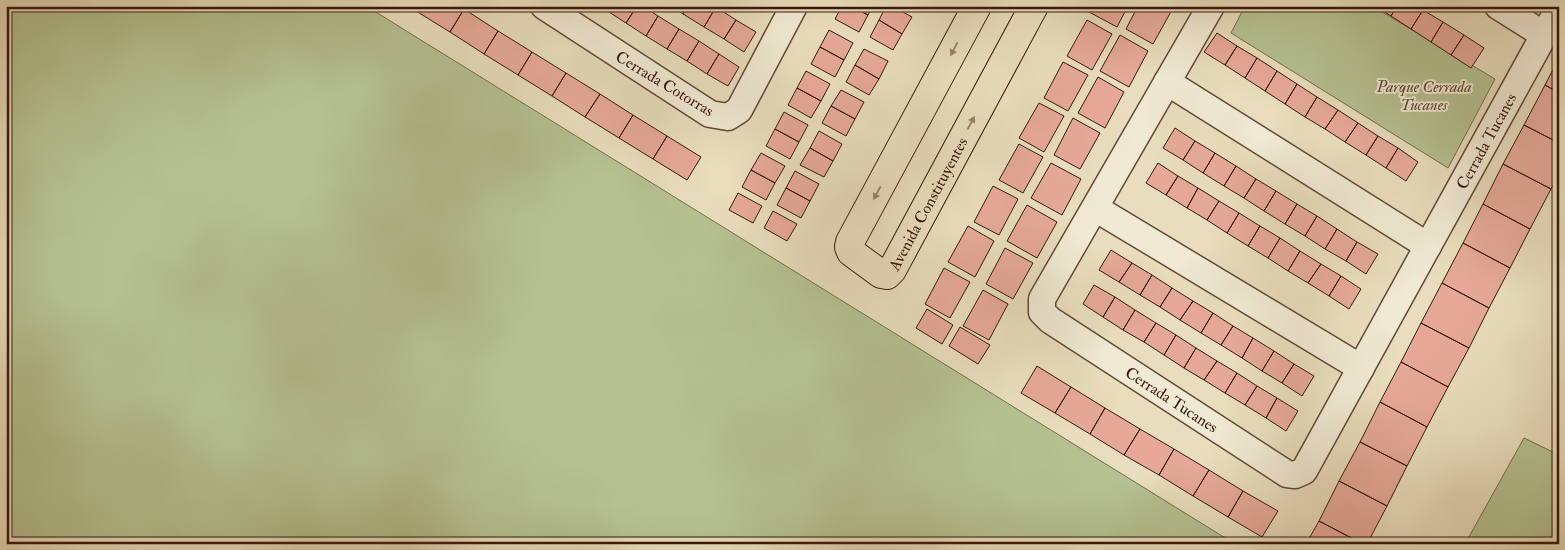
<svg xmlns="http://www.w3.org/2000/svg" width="1565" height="550" font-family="'IM FELL Double Pica',serif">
<rect width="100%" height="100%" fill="#e8ddbc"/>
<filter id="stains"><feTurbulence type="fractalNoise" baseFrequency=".004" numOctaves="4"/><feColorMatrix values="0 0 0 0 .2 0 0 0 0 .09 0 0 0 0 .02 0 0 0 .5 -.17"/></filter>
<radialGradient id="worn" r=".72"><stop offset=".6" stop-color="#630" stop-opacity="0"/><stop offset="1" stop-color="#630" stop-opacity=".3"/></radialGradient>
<path fill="#b5c191" stroke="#766c4e" d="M6,6h360l869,538h-1229z
M1245,6h127l123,73 -47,89 -217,-135z
M1524,438l35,17v89h-94z"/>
<path fill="#e6a998" stroke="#38180b" d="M408,6h11l-3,5z
M419,6h40l5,3 -14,23 -34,-21z
M608,6h29l-11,17 -20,-13z
M637,6h6l15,10 -12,20 -20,-13z
M671,6h17l-5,8z
M688,6h26l2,1 -12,20 -21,-13z
M842,6h9l17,9 -9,17 -24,-13z
M851,6h22l-5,9z
M886,6h6l20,11 -10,17 -23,-14z
M1093,6h35l-11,21 -28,-15z
M1138,6h31l4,2 -20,36 -27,-15z
M1375,6h22l-6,10z
M1397,6h21l5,4 -12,19 -20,-13z
M716,7l20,13 -12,19 -20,-12z
M464,9l34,22 -14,23 -34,-22z
M1423,10l20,12 -12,20 -20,-13z
M658,16l21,13 -12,20 -21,-13z
M736,20l20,12 -12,20 -20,-13z
M879,20l23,14 -9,16 -23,-13z
M1087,20l25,14 -20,36 -25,-14z
M1443,22l21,13 -13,20 -20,-13z
M679,29l20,12 -12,20 -20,-12z
M829,30l24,13 -9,17 -24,-13z
M498,31l34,21 -14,23 -34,-21z
M1217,33l20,13 -12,19 -21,-13z
M1120,35l28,16 -19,36 -29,-16z
M1464,35l20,13 -13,20 -20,-13z
M699,41l20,13 -12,20 -20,-13z
M1237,46l20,12 -12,20 -20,-13z
M820,47l24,13 -9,17 -24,-13z
M864,49l24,12 -9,18 -24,-14z
M532,52l34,21 -14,23 -34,-21z
M719,54l20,13 -11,19 -21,-12z
M1257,58l20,13 -12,20 -20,-13z
M1559,58v35l-14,-8z
M1063,62l25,13 -20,36 -24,-13z
M855,65l24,14 -10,16 -23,-13z
M806,71l24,13 -9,17 -24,-13z
M1277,71l20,13 -12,20 -20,-13z
M566,73l34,21 -15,23 -33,-21z
M1098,77l26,15 -19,36 -27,-15z
M1297,84l20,13 -12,20 -20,-13z
M1545,85l14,8v50l-35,-18z
M797,88l24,13 -10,17 -23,-13z
M841,90l23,12 -9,17 -24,-13z
M600,94l33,21 -14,23 -34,-21z
M1317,97l21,13 -13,19 -20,-12z
M1039,103l25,13 -20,36 -25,-14z
M831,106l24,13 -9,17 -24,-13z
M1338,110l20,13 -13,19 -20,-13z
M784,112l24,13 -9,17 -24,-13z
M633,115l34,21 -14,23 -34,-21z
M1073,118l27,15 -20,36 -26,-14z
M1358,123l20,13 -12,19 -21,-13z
M1524,125l35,18v31l-8,15 -48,-25z
M1175,128l20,13 -12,19 -20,-12z
M775,129l24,13 -9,17 -24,-13z
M819,131l23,13 -9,17 -23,-13z
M667,136l34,21 -14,23 -34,-21z
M1378,136l20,12 -12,20 -20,-13z
M1195,141l20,12 -12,20 -20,-13z
M1019,144l24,13 -20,36 -24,-13z
M810,148l23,13 -9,16 -24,-12z
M1398,148l20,14 -12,19 -20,-13z
M761,153l24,13 -10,17 -24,-13z
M1215,153l21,13 -12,20 -21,-13z
M1051,163l30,16 -19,36 -31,-17z
M1158,163l20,13 -12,19 -20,-12z
M1503,164l48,25 -21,40 -47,-25z
M1236,166l20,13 -12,19 -20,-12z
M751,170l24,13 -9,17 -24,-13z
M795,171l24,13 -9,17 -24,-13z
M1178,176l20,12 -11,20 -21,-13z
M1256,179l20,12 -12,20 -20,-13z
M993,186l25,13 -19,36 -25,-13z
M786,188l24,13 -9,17 -24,-13z
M1198,188l21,13 -12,19 -20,-12z
M1276,191l21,13 -12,20 -21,-13z
M738,193l24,13 -9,17 -24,-13z
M1219,201l20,12 -12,20 -20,-13z
M1297,204l20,12 -12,20 -20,-12z
M1483,204l47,25 -20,39 -47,-25z
M1027,205l30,17 -20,36 -30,-17z
M773,211l24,13 -10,17 -23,-13z
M1239,213l21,13 -12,20 -21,-13z
M1317,216l20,13 -12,20 -20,-13z
M968,226l26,15 -19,36 -27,-15z
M1260,226l20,12 -12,20 -20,-12z
M1337,229l20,13 -11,19 -21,-12z
M1280,238l20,13 -12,20 -20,-13z
M1357,242l21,12 -12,20 -20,-13z
M1463,243l47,25 -21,40 -47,-25z
M1005,248l28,15 -20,36 -27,-15z
M1111,250l21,13 -13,19 -20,-12z
M1300,251l21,13 -13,19 -20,-12z
M1132,263l20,12 -12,20 -21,-13z
M1321,264l20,12 -12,20 -21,-13z
M944,268l26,14 -20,36 -25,-14z
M1152,275l20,13 -12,19 -20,-12z
M1341,276l20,13 -12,20 -20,-13z
M1442,283l47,25 -20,40 -48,-25z
M1094,285l21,12 -12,20 -20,-13z
M1172,288l21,13 -13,19 -20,-13z
M983,290l25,14 -19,36 -26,-14z
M1115,297l20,13 -12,20 -20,-13z
M1193,301l20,12 -12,20 -21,-13z
M927,309l26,16 -11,19 -26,-16z
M1135,310l21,13 -12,19 -21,-12z
M1213,313l20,13 -12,19 -20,-12z
M1156,323l20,12 -12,20 -20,-13z
M1421,323l48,25 -21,39 -47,-25z
M1233,326l20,12 -11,20 -21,-13z
M960,327l30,18 -12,19 -29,-18z
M1176,335l20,13 -12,20 -20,-13z
M1253,338l21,13 -12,20 -20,-13z
M1196,348l21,13 -13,19 -20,-12z
M1274,351l20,13 -12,19 -20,-12z
M1217,361l20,12 -12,20 -21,-13z
M1401,362l47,25 -21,40 -47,-25z
M1294,364l20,12 -12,20 -20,-13z
M1037,366l34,21 -16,26 -34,-20z
M1237,373l20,13 -12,19 -20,-12z
M1257,386l20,12 -11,20 -21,-13z
M1071,387l34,21 -15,26 -35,-21z
M1277,398l21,13 -12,20 -20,-13z
M1380,402l47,25 -20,39 -47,-24z
M1105,408l35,21 -16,26 -34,-21z
M1140,429l34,20 -15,26 -35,-20z
M1360,442l47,24 -20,40 -48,-25z
M1174,449l35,21 -16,26 -34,-21z
M1209,470l34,21 -15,26 -35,-21z
M1339,481l48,25 -20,38h-4l-44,-23z
M1243,491l35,20 -16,26 -34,-20z
M1319,521l44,23h-57z"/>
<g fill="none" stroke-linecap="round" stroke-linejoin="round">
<defs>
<g id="minor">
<path d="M544,6l166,108 18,3 11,-7 55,-104"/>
<path id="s1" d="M1211,6l-169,293v13l8,8 237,154 8,1 9,-4 255,-463"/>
<path d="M1498,6l46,29"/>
<path d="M1167,82l261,164"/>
<path d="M1095,208l266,160"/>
</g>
<g id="major">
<path id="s2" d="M977,6l-127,236 -1,5 2,5 30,22 6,1 5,-5 142,-264"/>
</g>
</defs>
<use href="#minor" stroke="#644937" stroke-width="29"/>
<use href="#major" stroke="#38180b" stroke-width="30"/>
<use href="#minor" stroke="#f0e9d3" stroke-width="26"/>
<use href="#major" stroke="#e8ddbc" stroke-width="28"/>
</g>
<defs><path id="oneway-solid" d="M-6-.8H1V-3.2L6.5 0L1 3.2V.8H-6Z" transform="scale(1.25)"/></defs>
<g fill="#99846c">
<use href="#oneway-solid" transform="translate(954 49) rotate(118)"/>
<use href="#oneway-solid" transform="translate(971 123) rotate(-62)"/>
<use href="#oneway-solid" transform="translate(877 193) rotate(118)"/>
</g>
<g text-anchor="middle" stroke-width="4" stroke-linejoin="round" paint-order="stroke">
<g font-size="16" fill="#38180b" stroke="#f0e9d3">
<text transform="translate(665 83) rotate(31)" y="6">Cerrada Cotorras</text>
<text dy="6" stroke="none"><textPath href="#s1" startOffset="1040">Cerrada Tucanes</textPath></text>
<text dy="6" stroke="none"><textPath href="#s2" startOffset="404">Avenida Constituyentes</textPath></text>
<text dy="6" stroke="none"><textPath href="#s1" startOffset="508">Cerrada Tucanes</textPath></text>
</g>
<g font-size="16" font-style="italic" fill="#5e4b33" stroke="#f0e9d3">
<text x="1424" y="92">Parque Cerrada<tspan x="1424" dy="18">Tucanes</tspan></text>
</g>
</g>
<rect width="1565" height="550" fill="none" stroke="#e8ddbc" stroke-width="25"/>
<rect x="8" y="8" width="1550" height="535" fill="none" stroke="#38180b" stroke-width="2.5"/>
<rect x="12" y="12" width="1540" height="525" fill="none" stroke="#38180b"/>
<rect width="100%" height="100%" filter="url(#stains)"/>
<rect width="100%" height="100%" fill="url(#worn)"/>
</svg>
